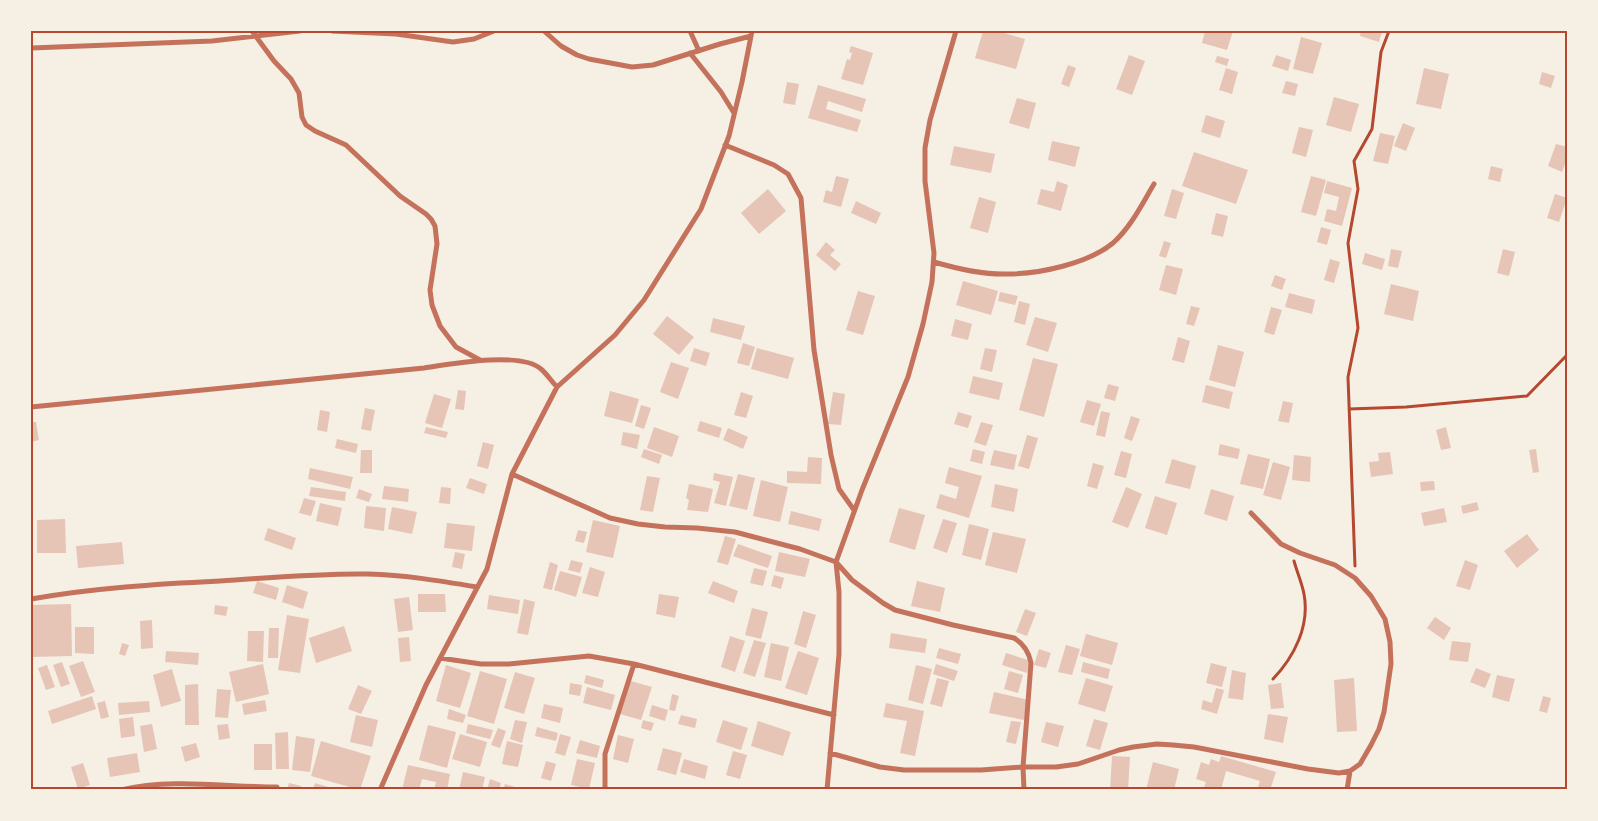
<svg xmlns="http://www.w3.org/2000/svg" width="1598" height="821" font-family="'Archivo Narrow',sans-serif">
<rect width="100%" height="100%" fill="#f6efe4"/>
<path fill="#e6c5b7" d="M983,31h14l28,8 -9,30 -41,-11z
M1205,31h28l-6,19 -25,-7z
M1361,31h21l-3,11 -19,-6z
M1301,37l21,6 -9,31 -20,-5z
M851,46l22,7 -10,32 -22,-6 6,-20 3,1 2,-7 -3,-1z
M1129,55l16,6 -13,34 -16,-6z
M1276,55l15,5 -3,11 -16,-5z
M1217,56l12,3 -2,7 -12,-4z
M1068,65l8,3 -7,19 -8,-3z
M1226,68l12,4 -6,22 -13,-4z
M1424,68l25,6 -8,35 -25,-5z
M1542,72l13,4 -4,12 -12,-4z
M1286,81l12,3 -3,12 -13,-3z
M787,82l12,2 -4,21 -12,-2z
M818,85l48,14 -4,13 -34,-11 -2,8 35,11 -4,12 -49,-14z
M1334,97l25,7 -8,28 -25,-7z
M1017,98l19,5 -7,26 -20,-6z
M1206,115l19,6 -5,17 -19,-6z
M1403,123l12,5 -9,23 -12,-5z
M1299,127l14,3 -7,27 -14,-4z
M1380,133l15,3 -7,28 -15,-3z
M1052,141l28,6 -5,20 -27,-7z
M1556,144l11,3v12l-5,13 -14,-6z
M954,146l41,8 -4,19 -41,-8z
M1194,152l54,18 -12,34 -54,-18z
M1491,166l12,3 -3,13 -12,-3z
M836,176l13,3 -8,28 -18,-5 3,-12 6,2z
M1311,176l15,4 -10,36 -15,-4z
M1057,181l11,4 -7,26 -24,-7 4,-15 13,3z
M1327,181l25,7 -10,38 -18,-5 3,-12 9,2 3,-14 -15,-4z
M768,189l18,22 -27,23 -18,-21z
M1172,189l12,4 -8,26 -12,-3z
M1555,194l12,4 -8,24 -12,-4z
M979,197l17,5 -8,31 -18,-5z
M856,201l25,12 -5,11 -25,-11z
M1216,213l12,3 -5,21 -12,-3z
M1321,227l10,3 -4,15 -10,-3z
M1164,241l7,2 -5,15 -7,-2z
M826,242l9,8 -5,5 11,9 -6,7 -19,-16z
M1391,249l11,2 -4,17 -10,-2z
M1503,249l12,3 -6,24 -12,-3z
M1365,253l20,6 -3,11 -20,-6z
M1330,259l10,3 -6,21 -10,-3z
M1166,265l17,4 -7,26 -17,-5z
M1275,275l11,4 -4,11 -11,-4z
M963,281l35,10 -7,24 -35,-10z
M1391,284l28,7 -6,30 -29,-7z
M858,291l17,5 -12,39 -17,-5z
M1000,292l18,4 -3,9 -17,-4z
M1289,293l26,7 -3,14 -27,-7z
M1019,301l11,3 -5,21 -11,-3z
M1191,306l9,2 -6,18 -8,-2z
M1271,307l11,3 -8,25 -10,-3z
M667,316l27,21 -15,18 -26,-21z
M1035,317l22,6 -9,29 -22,-7z
M713,318l32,8 -4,14 -31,-8z
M955,319l17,5 -4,16 -17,-4z
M1178,337l12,4 -6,22 -12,-3z
M743,343l12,4 -6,19 -12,-3z
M1218,345l26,7 -9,35 -26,-7z
M694,348l16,5 -4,13 -16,-5z
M757,348l37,10 -6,21 -37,-10z
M985,348l12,2 -5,22 -12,-3z
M1033,358l25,6 -14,53 -25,-7z
M671,362l18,6 -11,31 -18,-7z
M973,376l30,7 -4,17 -30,-7z
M1108,384l11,3 -4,14 -11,-3z
M1206,385l27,7 -4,17 -27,-7z
M458,390l8,1 -2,19 -9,-1z
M610,391l29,8 -7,24 -28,-7z
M741,392l12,4 -7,22 -12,-3z
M833,392l12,2 -4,31 -13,-1z
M434,394l17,5 -9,29 -17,-5z
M1087,400l14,4 -7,22 -14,-4z
M1283,401l10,2 -4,20 -11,-2z
M641,405l10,3 -7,21 -9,-3z
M365,408l10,2 -4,21 -10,-2z
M320,410l10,2 -3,20 -10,-2z
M1101,411l9,2 -5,24 -9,-2z
M958,412l14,4 -4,12 -14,-4z
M1131,416l9,3 -8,22 -8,-3z
M700,421l22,7 -3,10 -22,-7z
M31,422h5l3,18 -8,2z
M981,422l12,3 -7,21 -12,-4z
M426,427l22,5 -2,6 -22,-5z
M654,427l25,9 -7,21 -25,-9z
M1446,427l5,21 -10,2 -5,-20z
M728,428l20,9 -5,12 -20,-9z
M623,432l17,3 -3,14 -16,-4z
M1027,435l11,3 -9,31 -11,-3z
M337,439l21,5 -2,9 -21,-5z
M483,442l11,3 -6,24 -11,-3z
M1220,444l20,5 -2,10 -20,-4z
M644,449l18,6 -3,9 -18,-7z
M973,449l12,3 -3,12 -12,-3z
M1536,449l3,23 -6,1 -4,-23z
M361,450h11v23h-12z
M994,450l23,5 -3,15 -24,-5z
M1121,451l11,3 -6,24 -12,-3z
M1390,452l3,22 -22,3 -2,-15 10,-1 -1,-8z
M1248,454l22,5 -7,30 -23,-5z
M1294,455l17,2 -1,25 -18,-2z
M808,457l14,1 -1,26 -34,-1v-12l20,1z
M1172,459l24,7 -6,23 -25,-6z
M1273,462l17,5 -9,33 -18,-5z
M1093,463l11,3 -7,23 -10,-3z
M949,467l33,9 -13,42 -33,-10 4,-14 16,5 3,-12 -14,-4z
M310,468l43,9 -3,12 -42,-10z
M714,473l19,4 -7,29 -12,-3 6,-21 -7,-2z
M738,474l17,4 -8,32 -18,-4z
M647,476l13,2 -7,34 -13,-2z
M470,478l17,6 -3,10 -18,-6z
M761,480l27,7 -8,35 -27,-6z
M1434,481l1,9 -14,1 -1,-9z
M689,484l24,5 -5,23 -21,-2 2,-10 -3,-2z
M995,484l23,5 -4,23 -23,-5z
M384,486l25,3 -1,13 -26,-3z
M311,487l35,5 -1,9 -36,-5z
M441,487l10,1 -1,16 -11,-1z
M1126,487l16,7 -14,34 -16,-6z
M359,489l13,5 -3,8 -13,-4z
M1211,489l23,7 -7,25 -23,-7z
M1155,496l22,7 -10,32 -22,-7z
M304,498l12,3 -5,15 -12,-3z
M1477,502l2,8 -16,4 -2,-8z
M320,503l22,5 -4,18 -22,-5z
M366,506l20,2 -2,23 -20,-3z
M392,507l25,5 -5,22 -24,-5z
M899,508l26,7 -10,35 -26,-8z
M1444,508l3,14 -23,4 -3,-13z
M791,511l31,8 -3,12 -31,-7z
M65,519l1,34h-29v-33z
M943,519l14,4 -10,30 -14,-5z
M593,520l27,6 -7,32 -27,-6z
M447,523l28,3 -3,25 -28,-3z
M969,524l20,5 -8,31 -19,-5z
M268,528l28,10 -4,12 -28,-10z
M578,530l9,2 -3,11 -9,-2z
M993,532l33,7 -9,34 -32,-8z
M1527,534l12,16 -22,18 -13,-17z
M725,536l11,3 -8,26 -11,-3z
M122,542l2,22 -46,4 -2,-22z
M738,544l34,12 -4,12 -35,-12z
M455,552l10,2 -3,15 -10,-2z
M779,552l31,7 -5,18 -30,-6z
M571,560l12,3 -3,10 -12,-3z
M1465,560l13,5 -8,25 -14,-4z
M550,562l8,3 -6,25 -9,-2z
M590,567l15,5 -7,25 -16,-4z
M754,568l13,3 -4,15 -13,-3z
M560,571l22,6 -6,20 -22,-7z
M774,575l10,3 -3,11 -10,-3z
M257,581l22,7 -3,12 -23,-7z
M713,581l25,10 -4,12 -26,-10z
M917,581l28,7 -5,24 -29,-6z
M287,585l21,7 -5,17 -21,-7z
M418,594h27l1,18h-28z
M659,594l20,3 -4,21 -19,-4z
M489,595l31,5 -2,14 -31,-5z
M409,597l4,33 -15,2 -4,-33z
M524,599l11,3 -7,33 -11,-2z
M71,604l1,52 -41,1v-52z
M215,605l13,2 -2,9 -12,-2z
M752,608l16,4 -7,27 -16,-4z
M1025,609l11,4 -9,23 -11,-4z
M803,611l13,4 -10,33 -12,-4z
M287,615l22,4 -9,54 -22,-3z
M1435,617l16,11 -7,12 -17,-12z
M152,620l1,28 -12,1 -1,-28z
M344,626l8,25 -36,12 -7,-25z
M75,627h19v27l-19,-1z
M269,628h10l-1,30h-10z
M248,631h16l-1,31 -16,-1z
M891,633l36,6 -2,14 -36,-5z
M1086,634l32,9 -6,22 -32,-9z
M730,636l15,5 -10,31 -14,-5z
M409,637l2,24 -11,1 -2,-24z
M754,640l12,3 -11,34 -12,-4z
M1452,641l19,2 -3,19 -19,-2z
M122,643l7,2 -4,11 -6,-2z
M771,643l18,4 -8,34 -17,-4z
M1066,645l14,4 -8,26 -14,-3z
M939,648l22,6 -3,10 -22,-6z
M1039,649l12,4 -5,15 -12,-3z
M166,651l33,2 -1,12 -33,-3z
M798,651l21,7 -12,37 -22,-7z
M1006,653l25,8 -4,12 -25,-8z
M83,661l12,31 -14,5 -12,-31z
M62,662l8,22 -9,3 -8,-22z
M1083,662l27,7 -2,10 -27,-7z
M1211,663l16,4 -5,20 -16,-4z
M263,664l6,30 -33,8 -7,-30z
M936,664l22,7 -4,10 -21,-7z
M47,665l8,22 -9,3 -8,-22z
M446,665l25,8 -11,35 -24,-7z
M916,665l16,4 -9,35 -15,-4z
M1476,668l15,6 -6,14 -15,-6z
M172,669l9,32 -20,6 -8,-32z
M1232,670l14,3 -3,27 -15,-2z
M480,671l27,8 -13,45 -27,-8z
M1009,671l14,4 -5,18 -14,-4z
M515,672l20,6 -11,36 -20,-6z
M586,675l18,5 -2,8 -18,-5z
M1497,675l18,4 -6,23 -17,-5z
M937,678l12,3 -7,26 -12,-3z
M1086,678l27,8 -8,26 -27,-8z
M1354,678l3,53 -20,1 -3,-52z
M631,681l21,6 -11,33 -21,-6z
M570,683l12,2 -2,11 -11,-2z
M1281,683l3,25 -13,1 -3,-24z
M198,684l1,41h-14v-40z
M358,685l14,6 -11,23 -13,-5z
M587,687l28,8 -4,15 -28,-7z
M1216,688l8,2 -7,24 -16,-5 2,-9 9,3z
M217,689l14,1 -3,28 -13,-1z
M994,692l35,8 -5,20 -35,-7z
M672,694l7,2 -4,15 -6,-1z
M92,696l4,13 -44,15 -4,-13z
M1543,696l8,2 -4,15 -8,-2z
M265,700l2,11 -23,4 -2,-11z
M105,701l4,16 -8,2 -4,-16z
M149,701l1,11 -31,3 -1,-12z
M886,703l38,8 -9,45 -15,-3 7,-32 -24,-4z
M544,704l19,4 -3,15 -19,-5z
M652,705l16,5 -3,11 -16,-5z
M449,709l17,6 -3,8 -16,-4z
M1268,714l20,3 -5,26 -19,-4z
M356,715l22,5 -6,27 -22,-5z
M681,715l16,4 -2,9 -17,-4z
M133,717l2,19 -14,2 -2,-19z
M1094,719l14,4 -8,27 -14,-4z
M515,720l12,2 -5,21 -12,-4z
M643,720l11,3 -3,8 -10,-3z
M723,720l25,8 -7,22 -25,-8z
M758,721l33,11 -8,24 -32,-10z
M1011,721l10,1 -5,22 -10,-2z
M1046,722l18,4 -6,21 -17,-5z
M152,724l5,25 -13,3 -4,-26z
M228,724l2,14 -11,2 -2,-15z
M468,724l25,6 -3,9 -24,-6z
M428,725l28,7 -9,36 -28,-8z
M537,727l21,6 -2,8 -21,-5z
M498,728l8,3 -6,17 -9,-3z
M288,732l1,37h-13l-1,-36z
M460,734l27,8 -7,25 -28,-8z
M560,734l11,3 -6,19 -10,-3z
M618,735l16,4 -6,24 -15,-4z
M296,736l19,3 -5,33 -18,-2z
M580,740l20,6 -3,12 -21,-5z
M321,741l50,15 -11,34 -49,-14z
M507,741l16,4 -5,22 -16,-3z
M196,743l4,14 -15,5 -4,-15z
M254,744h18v26h-18z
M663,748l19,5 -6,22 -19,-5z
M733,751l14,4 -7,24 -14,-4z
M137,753l3,19 -30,5 -3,-19z
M1112,756l18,1 -2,33h-18z
M1221,756l55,16 -6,18h-13l3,-9 -34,-10 -5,19h-18l3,-8 -10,-3 5,-17 8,3 2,-6 8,3z
M577,759l18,4 -6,26 -18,-4z
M684,759l24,7 -3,13 -25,-7z
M546,761l10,3 -5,17 -10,-3z
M1153,762l26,7 -5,21h-28z
M83,763l7,22 -12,4 -7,-22z
M408,765l42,9 -3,16h-13l2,-8 -14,-3 -3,11h-17z
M463,772l22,5 -3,13h-23z
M490,779l11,4 -2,7h-12z
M289,783l12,3 -1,4h-13z
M315,783l20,6v1h-22z
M505,784l17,5v1h-19z"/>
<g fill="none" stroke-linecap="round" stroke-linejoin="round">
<path stroke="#b5482f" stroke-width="3" d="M1349,409l57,-2 121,-11 40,-41
M1355,566l-7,-189 10,-49 -10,-85 10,-54 -4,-28 18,-32 9,-77 8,-21
M1273,679c21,-22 37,-53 31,-85 -2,-11 -7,-22 -10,-33"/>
<path stroke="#c5725c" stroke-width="5" d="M252,31l22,30 17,18 8,14 3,24 4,8 9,6 31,14 54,51 26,18 5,5 4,7 2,18 -7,46 2,15 8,21 16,21 24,13
M332,31l64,3 57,8 21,-3 20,-8
M544,31l17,15 16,9 12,4 43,8 21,-2 67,-21 31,-8
M690,31l9,20
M31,48l181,-7 88,-10
M690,53l31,39 13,21
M725,145l49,20 14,9 13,24 13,152 17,105 8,34 15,21
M934,262c24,7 49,13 74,12 32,0 81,-11 105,-31 18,-16 29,-39 41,-59
M31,407l393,-39c26,-4 97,-17 117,1 6,5 10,12 16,18
M512,474l98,44 28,6 27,3 32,1 38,4 65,17 36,13 16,18 31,23 12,7 58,15 61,13c10,6 15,14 17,25l-8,104 1,23
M31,599c63,-11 126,-15 189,-18 49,-3 99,-8 148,-7 37,1 73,7 109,13
M440,658l41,6h28l80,-8 45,8 200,51
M830,753l50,14 24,3h77l42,-3h33l22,-3 41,-14 14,-3 24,-3 16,1 21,2 114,22 31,4 11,-2 10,-7 11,-19 8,-16 5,-17 7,-48 -1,-22 -5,-23 -14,-23 -16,-18 -20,-13 -35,-12 -19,-9 -30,-31
M121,790c51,-12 104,-3 156,-3
M380,790l46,-105 61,-116 25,-95 45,-87 58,-52 29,-35 57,-91 28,-73 13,-54 10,-51
M605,790v-36l29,-90
M827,790l12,-136v-62l-3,-30 26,-72 46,-113 15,-53 9,-42 2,-29 -9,-72v-33l5,-28 26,-89
M1347,790l3,-19"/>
</g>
<rect width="1598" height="821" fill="none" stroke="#f6efe4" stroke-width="65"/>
<rect x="32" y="32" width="1534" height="756" fill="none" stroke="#b5482f" stroke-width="2"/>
</svg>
